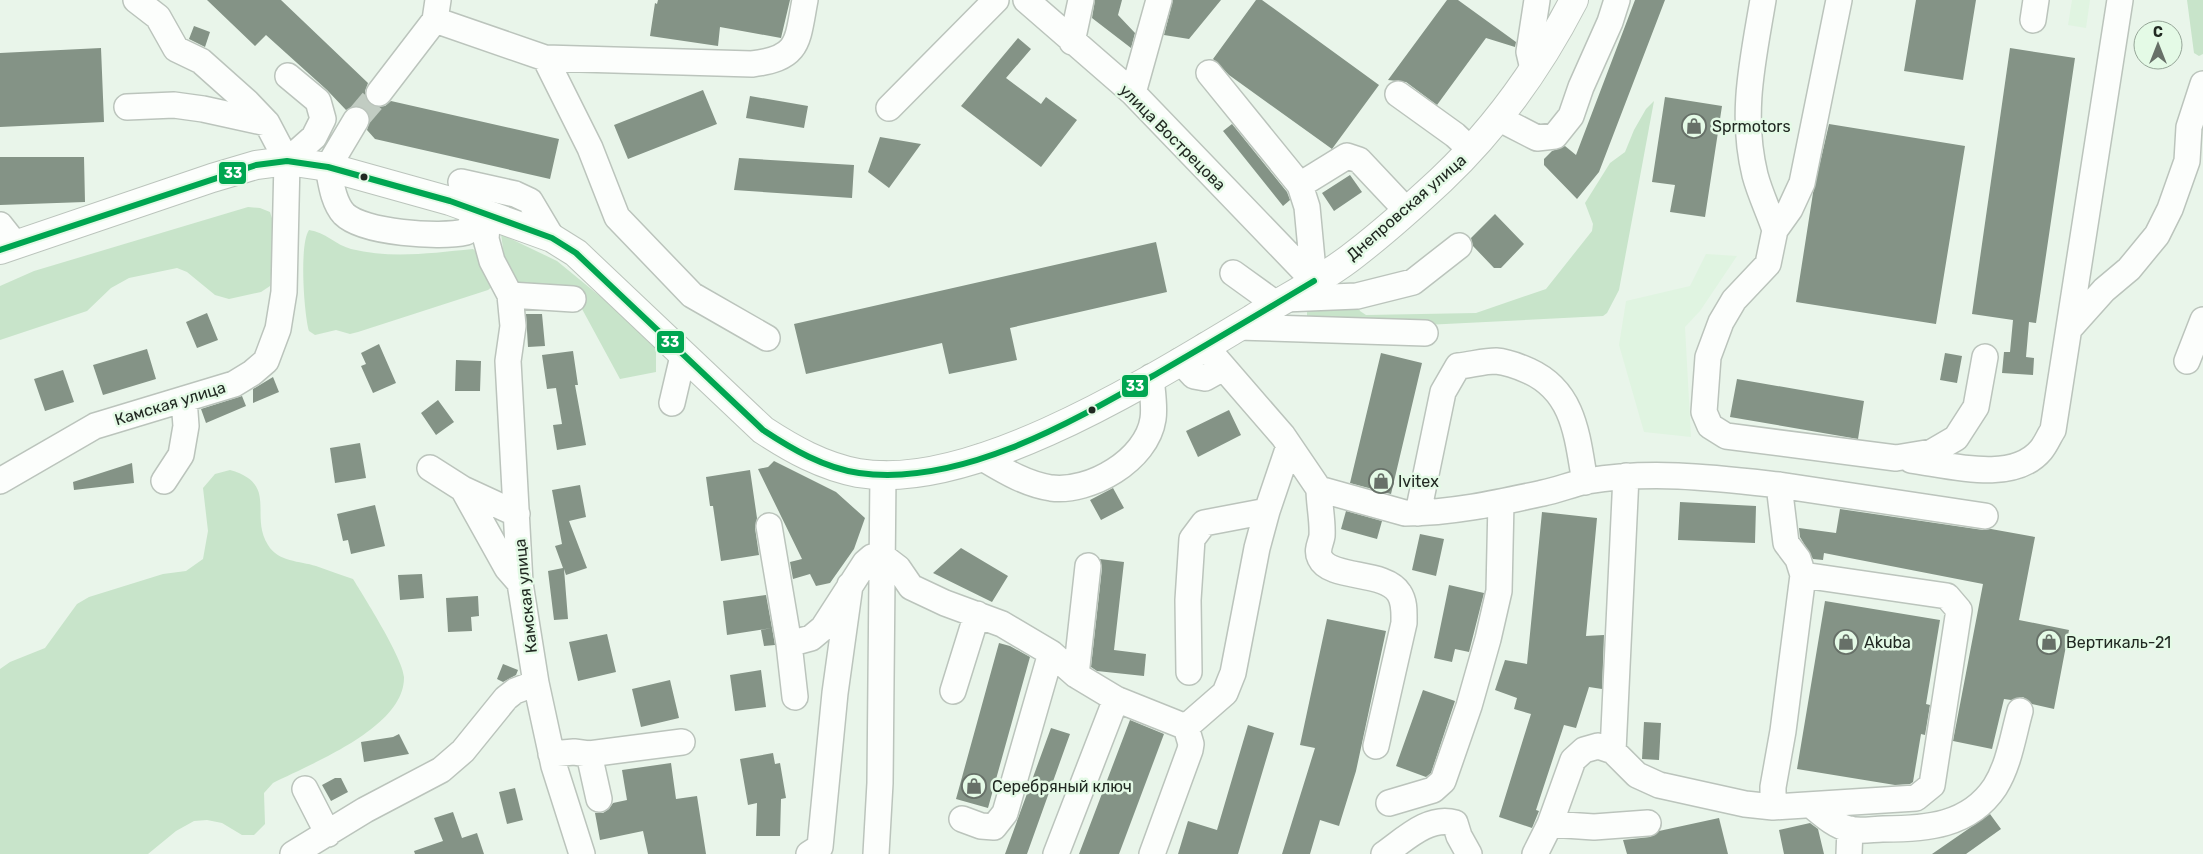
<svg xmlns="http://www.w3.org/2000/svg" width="2203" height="854" font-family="Rubik,sans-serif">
<rect width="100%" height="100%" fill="#e9f5ea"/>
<path fill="#e0f4e1" d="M2072,0h18l-4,28 -18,-3z
M1706,254l31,2 -37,55 -15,16 6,110 -47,-5 -25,-87 7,-44 64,-15z"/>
<path fill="#c8e4ca" d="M2187,0h16v54l-4,2 -5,-3z
M1654,101l-35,189 -12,23 -4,3 -218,11 -78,-8v-8l5,-4 45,-3 3,7 6,4 110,-2 70,-24 46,-58 1,-7 -8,-21 25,-40 15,-11 9,-22 12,-21z
M248,207l12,1 10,4 5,16 -5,58 -9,6 -32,7 -14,-4 -28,-23 -10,-4 -48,10 -18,10 -24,23 -87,29v-54l34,-15z
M309,230c16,2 27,15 42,19 41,10 80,4 122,0l13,11 7,26 -5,4 -130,42 -8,2 -14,-4 -21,5 -6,-4c-5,-17 -10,-87 0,-101z
M501,234l56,27 99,81v30l-36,7 -45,-83 -67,-12z
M230,470c49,14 19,45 38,75 10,17 32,16 48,21 12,4 24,9 37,13 11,18 50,79 51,98 1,51 -94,87 -131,106l-9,10 1,31 -11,11h-12l-20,-12 -15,-3 -13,1 -18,10 -28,23h-148v-185l10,-7 35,-14 32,-44 12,-7 74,-23 23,-3 17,-12 5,-28 -5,-43 12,-14z"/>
<path fill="#849386" d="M207,0h74l87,83 -3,8 1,7 4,6 7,3 8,-1 6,-5 168,38 -9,40 -175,-40 -8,-9 3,-10 -6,-12 -8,-2 -10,4 -19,-20 -61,-55 -11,11z
M658,0h132l-9,38 -61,-11 -2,19 -68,-10 5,-33 2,1z
M1095,0h27l-4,15 17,18 -4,15 -39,-30z
M1173,0h48l-32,39 -25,-4z
M1256,0h6l117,85 -47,64 -103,-74 -16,-16z
M1447,0h11l58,42 -1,5 -29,-9 -49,67 -31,-23 -18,-2z
M1635,0h30l-66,172 -22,27 -33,-34v-6l8,-8 13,-5 11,9z
M1916,0h60l-13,80 -59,-9z
M194,26l16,6 -5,15 -16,-8z
M1018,38l13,11 -25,29 35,26 5,-7 31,23 -36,47 -80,-61z
M101,48l3,74 -104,5v-74z
M2010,48l65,10 -39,265 -7,-1 -3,35 8,1 -1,17 -31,-2 2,-21h6l3,-32 -41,-6z
M703,90l14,34 -89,35 -14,-34z
M750,96l58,10 -4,22 -58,-10z
M1665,97l57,9 -17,111 -35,-5 5,-27 -23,-3z
M1232,124l55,68 3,8 -7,6 -60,-75z
M1829,124l136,22 -29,178 -140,-22 17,-109z
M880,137l41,7 -32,44 -21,-16z
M0,157h84l1,45 -85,3z
M739,158l115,7 -2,33 -118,-8z
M1350,175l12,17 -28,19 -12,-18z
M1495,214l29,30 -23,24h-7l-21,-22 -2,-8z
M1156,242l11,50 -157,36 7,32 -68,14 -7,-31 -136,31 -12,-50z
M207,313l11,27 -21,8 -11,-26z
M526,314h16l3,32 -17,1z
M379,344l17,39 -23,10 -12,-27 5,-2 -5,-11z
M147,349l9,30 -53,16 -10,-30z
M573,351l5,34h-3l11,60 -29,5 -4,-25 9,-1 -6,-36 -9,1 -5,-34z
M1381,353l41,10 -31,131 -41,-11z
M1945,353l17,3 -5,27 -17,-3z
M456,360l25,1 -1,30h-25z
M63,370l11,32 -29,9 -11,-32z
M273,377l6,15 -26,11v-14z
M1737,379l127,22 -6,38 -128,-22z
M242,396l4,10 -40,17 -5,-14z
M438,400l16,22 -18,13 -15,-22z
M1229,410l12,25 -43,22 -12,-26z
M360,443l6,35 -31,5 -5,-35z
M774,461l62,31 29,26 -11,31 -24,34 -14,3 -6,-12 -17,5 -3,-17 12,-3 -44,-90 10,-2z
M132,463l2,20 -60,7 -1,-8z
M750,470l7,48 -2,10 4,27 -38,6 -8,-55h-3l-4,-29z
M580,485l6,32 -17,4 18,47 -21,7 -2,-6 4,50 -14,1 -6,-49 15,-3 -8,-22 7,-2 -10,-54z
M1113,488l11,20 -23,12 -11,-20z
M1680,502l76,4 -1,37 -77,-3z
M375,505l10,41 -34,8 -3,-14 -5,1 -6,-27z
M1840,509l143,21 8,-1 44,8 -16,83 50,10 -15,79 -22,-5 -9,-7 -12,3 -7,-1 -12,50 -39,-8 30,-157 -159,-31 -1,7 -10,-1 -13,-22 -1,-9 37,5z
M1346,511l36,10 -5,18 -36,-10z
M1542,512l55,6 -11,118 18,-1 -2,54 -13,-2 -13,41 -12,-3 -28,85 3,1 -7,17 -33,-11 32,-103 -17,-5 3,-11 -22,-8 10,-30 22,4z
M1420,534l24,5 -8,37 -24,-6z
M961,548l47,28 -16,26 -59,-29z
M1100,559l24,3 -10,88 32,4 -2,22 -47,-5 -6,-4 11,-99z
M422,574l2,24 -24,2 -2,-25z
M1449,585l35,8 -15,59 -14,-3 -3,13 -18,-4z
M766,595l6,33 -45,7 -4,-34z
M478,596l1,20 -8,1 1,14 -24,1 -2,-34z
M1825,601l115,19 -14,84 4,1 -5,30 -4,-1 -8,48 -3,2 -15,1 -98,-16z
M1327,619l59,12 -30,140 -17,55 -19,-6 -10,34h-28l33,-106 -15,-3z
M772,628l3,17 -11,1 -3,-16z
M607,634l9,38 -38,9 -9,-39z
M999,643l11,3 20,11 -42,151 -32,-9z
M503,664l15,6 -2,5 -13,7 -6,-3z
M761,670l5,37 -31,4 -5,-36z
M670,680l9,38 -38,9 -9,-38z
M1423,690l32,11 -24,72 -5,4 -30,-11z
M1130,720l34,14 -45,120h-40z
M1644,722l17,1 -2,37 -17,-1z
M1248,725l26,8 -36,121h-60l10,-33 29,9z
M1051,728l19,6 -43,120h-22z
M399,734l10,20 -45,8 -3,-20 32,-5z
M773,753l2,11 5,-1 6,35 -5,1 -1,37h-24l1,-33 -9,2 -8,-46z
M671,763l5,36 21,-3 9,58h-58l-5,-23 -43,9 -5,-27h8l6,-4 4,-6 14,-3 -5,-30z
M335,778h6l7,14 -17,9 -9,-16z
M515,788l8,32 -16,4 -8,-32z
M453,812l9,26 15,-5 7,21h-69l-1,-3 29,-10 -9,-23z
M1990,814l11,15 -35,25h-34z
M1719,818l9,36h-101l-4,-14 27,-3 9,-6z
M1810,823l8,6 6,25h-40l-5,-24z"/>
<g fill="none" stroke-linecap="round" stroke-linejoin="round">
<path stroke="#c1ccc2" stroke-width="25" stroke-dasharray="25 12" stroke-linecap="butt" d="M356,120l23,-27"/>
<defs>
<path id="minor" d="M1026,0l107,93 181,188
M1763,0c-10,60 -23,114 -8,175 5,19 14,37 20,55
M1839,0l-37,183 -12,26 -15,21 -7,34 -34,36 -13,22 -13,35 -4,55 6,14 16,10 170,22 36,-6 24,-14 20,-31 9,-50
M435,20l110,38 207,6c48,-6 45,-22 53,-64
M2033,20l3,-20
M1072,42l9,-42
M545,58l45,90 27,69 75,78 75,43
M1533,69l-4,-17 8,-52
M1209,73l91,112 7,22 7,74
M379,93l56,-73 3,-20
M1133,93l26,-93
M1398,94l57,41 16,15
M127,107l47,-2 29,4 64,14
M889,108l107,-108
M1498,118l39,20 18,-2 16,-20 10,-29 29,-65 7,-22
M356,120l-28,47c3,15 5,35 16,47 19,19 96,24 122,18l14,-21
M287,161l27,-24 9,-18 -5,-18 -30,-25
M461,182l54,12 15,7 22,37
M1300,185l47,-29 12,4 48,51
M0,225l15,19
M1233,273l43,31
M510,295l63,4
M1284,299l73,-3 56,-14 46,-36
M1238,327l187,6
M2070,328l34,-38 25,-21 28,-34 13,-26 17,-48 2,-34 14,-43
M1205,346l78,90 36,53 86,24c47,0 92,-10 138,-20 15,-3 29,-9 44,-12 65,-11 128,-3 192,4l7,58 12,16 5,16 144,21 12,14 -27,175 -16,13 -143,9 -28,-3 -86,-19 -22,-10 -24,-24 -15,-5 -14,4 -11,10 -23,64 -15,30
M1180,361l14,15 11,2 18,-10
M2187,361l16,-41
M672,403l11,-47
M981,457c22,13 44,27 70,31 39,5 96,-28 102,-69 2,-13 -1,-29 -2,-42
M1911,460c38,5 102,24 130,-10 5,-6 8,-14 12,-20l67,-430
M430,468l33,21 54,25
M0,481l95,-55 139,-42 18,-11 14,-12 12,-32 6,-37 3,-131 -20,-38 -20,-21 -46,-41 -25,-12 -18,-32 -22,-17
M164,481l17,-26 5,-29 -2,-27
M1779,485l206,31
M463,489l44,79 13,15
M1319,489c0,15 4,32 3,47 -1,7 -6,14 -2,22 10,22 65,12 79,35 6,9 5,20 5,30l-28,123
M1267,511l22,-65
M1418,513l25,-121 15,-26c12,-1 26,-5 38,-5 12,1 22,5 33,10 46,21 48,66 56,111
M769,526l20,118 6,53
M881,555l17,13 13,19 34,16 57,21 49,29 25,22 40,24 70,28 5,17 -1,6 -38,104
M789,644l22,-6 12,-10 42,-65 7,-6 9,-2
M1076,675l12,-109
M536,683l18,83 28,88
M953,691l24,-77
M1186,727l39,-34 8,-20 24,-125 10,-37 -63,12 -12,16 -4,61 1,72
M1613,751l13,-275
M551,754l23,-2 15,2 93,-12
M589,754l10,45
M305,789l23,45
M1389,803l44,-13 10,-9 26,-75 19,-67 11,-48 2,-89
M1811,805c11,9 24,21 38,24 11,3 24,0 34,0 43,0 86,-3 112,-42 14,-22 18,-51 25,-76
M1773,807v-20l10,-56 20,-156
M962,819l19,7 13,1 11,-14 46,-160
M1550,824l44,3 54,-4
M293,854l72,-44 76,-40 22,-19 43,-53 9,-7 21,-8 -16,-100 -12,-222 5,-35 -3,-31 -18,-34 -6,-22 2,-25
M809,854l11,-7 15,-154 15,-108
M876,854l4,-71 3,-309
M1056,854l60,-155
M1384,854c20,-14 45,-39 71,-31l4,13 10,18
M1849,854l1,-25"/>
<path id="major" d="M0,250l212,-72 44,-13 31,-4 41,6 122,34 102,37 24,15 187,177c29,19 59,36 95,43 115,20 297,-96 394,-154 33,-21 72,-40 102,-64 30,-23 59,-49 87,-75 54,-51 99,-114 133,-180"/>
</defs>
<use href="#minor" stroke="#bbc4bc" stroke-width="28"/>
<use href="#major" stroke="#bbc4bc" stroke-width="30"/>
<use href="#minor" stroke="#fcfefc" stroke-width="25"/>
<use href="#major" stroke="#fcfefc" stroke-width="28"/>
<defs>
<path id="bus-1" d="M0,250l256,-85 31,-4 41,6 122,34 102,37 24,15 187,177c29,19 61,38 96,43 102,14 213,-51 299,-100 52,-30 104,-61 156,-92"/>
</defs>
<use href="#bus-1" stroke="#e4fae6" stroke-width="10"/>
<use href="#bus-1" stroke="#00a651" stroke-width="6"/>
</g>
<defs>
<symbol id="shop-ring" viewBox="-11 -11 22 22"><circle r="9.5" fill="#e4fae6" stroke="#677068" stroke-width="1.5"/><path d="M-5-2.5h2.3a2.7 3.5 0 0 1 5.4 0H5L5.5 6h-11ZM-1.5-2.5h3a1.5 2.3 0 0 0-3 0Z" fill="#677068"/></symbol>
</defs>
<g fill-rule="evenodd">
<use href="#shop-ring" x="1680" y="112" width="28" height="28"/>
<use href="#shop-ring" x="1367" y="467" width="28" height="28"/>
<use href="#shop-ring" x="1832" y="628" width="28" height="28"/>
<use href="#shop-ring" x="2035" y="628" width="28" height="28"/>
<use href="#shop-ring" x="960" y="772" width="28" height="28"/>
</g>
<g fill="#212922" stroke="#e4fae6" stroke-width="2">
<circle cx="364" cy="177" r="4.5"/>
<circle cx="1092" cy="410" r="4.5"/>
</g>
<g text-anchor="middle" stroke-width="5" stroke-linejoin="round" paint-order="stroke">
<g font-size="16" fill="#212922" stroke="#e4fae6" text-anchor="start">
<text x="1712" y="132">Sprmotors</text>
<text x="1398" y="487">Ivitex</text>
<text x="1864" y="648">Akuba</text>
<text x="2066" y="648">Вертикаль-21</text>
<text x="992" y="792">Серебряный ключ</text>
</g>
<g font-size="16" fill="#212922" stroke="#e4fae6">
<text transform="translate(1173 137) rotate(45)" y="6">улица Вострецова</text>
<text transform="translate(1406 207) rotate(-41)" y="6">Днепровская улица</text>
<text transform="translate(170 403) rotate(-17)" y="6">Камская улица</text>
<text transform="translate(525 596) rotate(-96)" y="6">Камская улица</text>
</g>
</g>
<g stroke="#e4fae6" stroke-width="2">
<rect x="218" y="161" width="29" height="24" rx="5" fill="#00a651"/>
<rect x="656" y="330" width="29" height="24" rx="5" fill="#00a651"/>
<rect x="1121" y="374" width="28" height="24" rx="5" fill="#00a651"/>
</g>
<g font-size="14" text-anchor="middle" font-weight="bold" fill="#fff">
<text x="233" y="178">33</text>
<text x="670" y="347">33</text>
<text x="1135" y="391">33</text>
</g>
<g transform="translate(2158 45)"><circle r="24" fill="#e4fae6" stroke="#96a698"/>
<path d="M0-4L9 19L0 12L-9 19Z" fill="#677068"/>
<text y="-8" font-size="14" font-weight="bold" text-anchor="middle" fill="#212922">С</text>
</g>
</svg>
